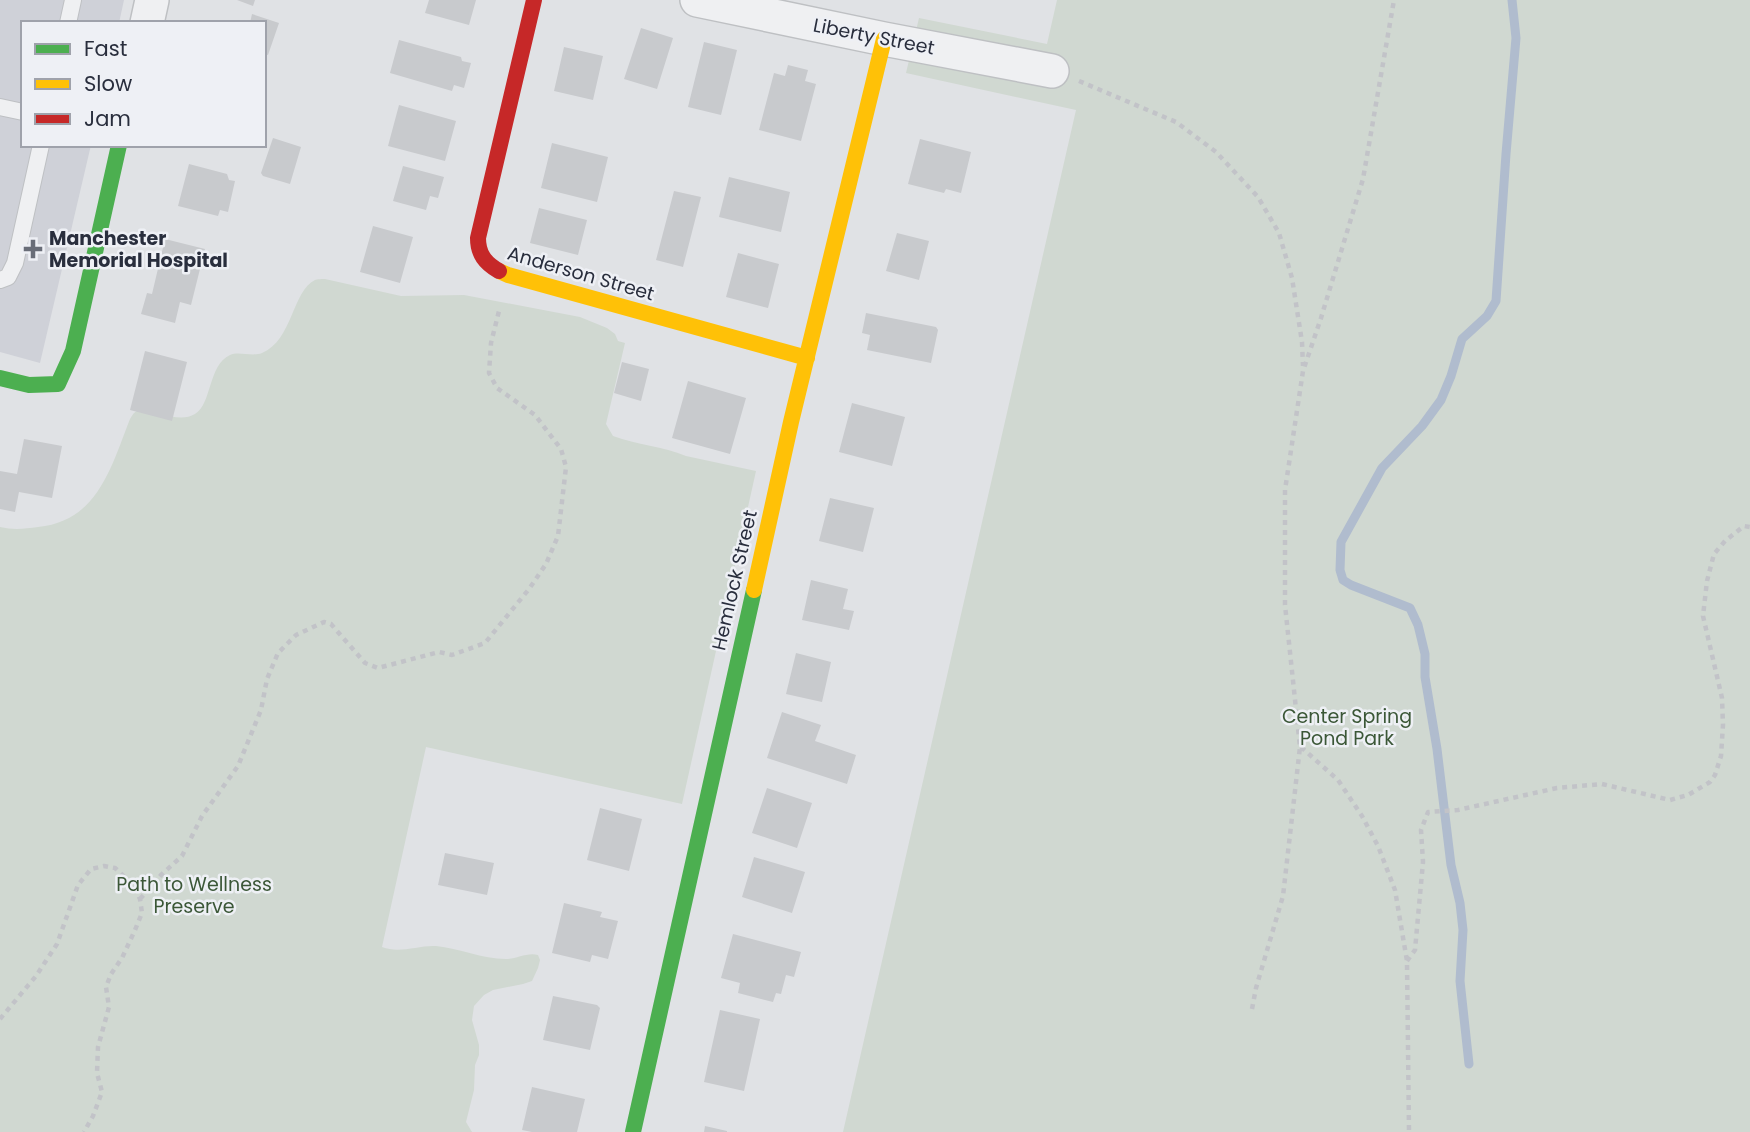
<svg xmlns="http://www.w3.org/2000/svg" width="1750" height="1132" font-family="Poppins,sans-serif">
<rect width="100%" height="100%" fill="#e0e2e5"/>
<path fill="#cfd1d8" d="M0,0h124l-5,23h-96v122h68l-51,218 -40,-11z"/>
<path fill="#d0d8d1" d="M1057,0h693v1132h-907l233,-1022 -170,-37 13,-55 128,26z
M325,279l76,17 63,-1 116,22 27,11 8,6 3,7 7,2 -19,81 7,12c24,9 50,10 73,20l70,15 -74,333 -256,-57 -44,200c18,7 36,-2 54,-1 23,2 46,13 70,13 11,0 21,-7 32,-4l2,5 -2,8 -6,13 -9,3 -30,6 -9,5 -10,11 -2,14 7,25v10l-4,10 -1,25 -8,32 6,10h-472v-605c13,3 24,2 38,0 60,-6 73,-60 92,-108 2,-3 3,-6 7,-8 13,-5 40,14 58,3 17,-10 13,-49 35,-59 9,-4 22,2 32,-2 31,-13 30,-62 53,-73 1,-1 9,-1 10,-1z"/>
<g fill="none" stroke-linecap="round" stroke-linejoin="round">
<path stroke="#b0bcce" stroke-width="9" d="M1469,1064l-9,-83 3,-51 -3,-27 -9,-38 -14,-116 -12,-72v-23l-7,-29 -8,-17 -59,-23 -8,-5 -3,-10 1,-28 41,-74 40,-42 19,-26 10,-24 11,-37 25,-23 9,-15 10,-147 10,-116 -4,-38"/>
</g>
<path fill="#c8cacd" d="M237,0h18l-2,6z
M429,0h47l-7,25 -44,-12z
M252,14l27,9 -11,32 -4,-1v-31h-14z
M641,28l32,10 -16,51 -33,-10z
M399,40l62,17 1,4 9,2 -7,25 -10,-3 -2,6 -62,-18z
M704,42l33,8 -16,65 -33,-8z
M564,47l39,9 -10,44 -39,-9z
M788,65l20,5 -3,11 11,3 -15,57 -42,-11 15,-57 11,3z
M399,105l57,16 -11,40 -57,-15z
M273,138l28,9 -11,37 -27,-8 -2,-3z
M920,139l51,13 -10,41 -15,-4 -2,4 -36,-9z
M552,143l56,14 -11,45 -56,-14z
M189,164l38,10 2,6 6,1 -7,31 -8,-2 -2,6 -40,-10z
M403,166l41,11 -6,21 -8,-2 -4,14 -33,-9z
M729,177l61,15 -9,40 -62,-15z
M674,191l27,6 -18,70 -27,-7z
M539,208l48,12 -9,35 -48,-12z
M373,226l40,11 -13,46 -40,-11z
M897,233l32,8 -10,39 -33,-9z
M165,239l40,10 -14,56 -11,-3 -5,21 -34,-9 6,-21 5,1z
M738,253l41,11 -11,44 -42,-11z
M866,313l70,14 2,3 -7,33 -64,-13 3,-15 -8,-2z
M145,351l42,11 -15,59 -42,-11z
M622,362l27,7 -8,32 -27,-8z
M688,381l58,17 -16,56 -58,-16z
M852,403l53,14 -13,49 -53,-14z
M24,439l38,7 -10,52 -33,-6 -4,20 -15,-3v-38l17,3z
M830,498l44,10 -11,44 -44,-11z
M811,580l37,9 -5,20 11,2 -5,19 -47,-10z
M796,653l35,9 -9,40 -36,-8z
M782,712l39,13 -6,16 41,14 -9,29 -80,-26z
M767,788l45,15 -15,45 -45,-15z
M600,808l42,11 -13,52 -42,-11z
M445,853l49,10 -7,32 -49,-10z
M754,857l51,15 -13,41 -50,-16z
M564,903l38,9 -2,5 18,4 -10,38 -16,-4 -2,7 -38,-9z
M733,934l68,18 -7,25 -8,-2 -5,19 -5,-1 -3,9 -35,-9 2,-10 -19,-5z
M553,996l44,9 3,3 -10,42 -47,-10z
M720,1010l40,9 -16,72 -40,-9z
M532,1087l53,12 -8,33h-45l-10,-2z
M705,1126l22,5v1h-23z"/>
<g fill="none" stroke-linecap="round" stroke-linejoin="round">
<defs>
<path id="lane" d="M68,23l5,-23
M0,107l23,5
M0,280l8,-3 7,-14 26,-118"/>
<path id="street" d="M697,0l187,39 168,32
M147,23l5,-23"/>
</defs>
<use href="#lane" stroke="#bec0c3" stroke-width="18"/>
<use href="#street" stroke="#bec0c3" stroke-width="36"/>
<path stroke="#c2c3c8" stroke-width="4.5" stroke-dasharray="5 5" stroke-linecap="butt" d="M1079,81l97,41 40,30 42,45 21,36 13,45 10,64 1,24
M1301,747l37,33 24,36 16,30 17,44 12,71 2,171
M140,899l21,-24 21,-19 20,-40 36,-50 23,-56 6,-31 11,-26 18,-18 28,-13 7,2 34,39 13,5 61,-16 13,3 33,-12 44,-54 17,-25 12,-28 8,-69 -5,-18 -26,-34 -38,-27 -8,-15 2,-30 9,-36
M1407,961l8,-11 8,-88 -2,-32 7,-18 30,-2 99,-22 45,-4 68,16 18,-5 22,-13 5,-7 6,-19 2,-31 -1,-27 -19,-82 4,-35 7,-27 11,-13 19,-15 6,1
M1252,1009l4,-21 27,-92 17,-149 -15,-142v-115l18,-119 18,-53 42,-139 31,-179
M0,1019l36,-43 21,-32 21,-59 13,-16 13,-3 11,2 19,18 6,13 2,14 -7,17 -13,28 -11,16 -5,13 3,20 -11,40 -1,26 5,19 -9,24 -9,16"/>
<use href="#lane" stroke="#eff0f2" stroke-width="16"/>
<use href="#street" stroke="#eff0f2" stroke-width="33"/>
<path stroke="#4caf50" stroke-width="16" d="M0,378l29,7 29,-1 15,-33 46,-206
M633,1132l121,-542"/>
<path stroke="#ffc107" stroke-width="16" d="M499,271l9,4 299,83
M754,590l37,-168 93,-383"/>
<path stroke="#c62828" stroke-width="16" d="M499,271c-14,-8 -21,-17 -21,-33l56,-238"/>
</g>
<path fill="#696d78" stroke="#eef0f5" stroke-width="2.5" d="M29.5 238.5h7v7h7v7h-7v7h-7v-7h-7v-7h7z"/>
<g text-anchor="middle" stroke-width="5" stroke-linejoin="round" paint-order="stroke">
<g font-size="19" fill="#292e3d" stroke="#eef0f5">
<text transform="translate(874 36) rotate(11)" y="7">Liberty Street</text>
<text transform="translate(581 273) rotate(16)" y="7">Anderson Street</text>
<text transform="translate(734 580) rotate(-77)" y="7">Hemlock Street</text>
</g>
<g font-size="19" font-weight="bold" fill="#292e3d" stroke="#eef0f5" text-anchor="start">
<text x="49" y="245">Manchester<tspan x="49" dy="22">Memorial Hospital</tspan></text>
</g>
<g font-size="19" fill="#3b5737" stroke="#eef0f5">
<text x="1347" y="723">Center Spring<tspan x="1347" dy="22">Pond Park</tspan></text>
<text x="194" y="891">Path to Wellness<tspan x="194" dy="22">Preserve</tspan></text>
</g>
</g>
<rect x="21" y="21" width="245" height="126" fill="#eef0f5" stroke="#9fa2ab" stroke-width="2"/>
<rect x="35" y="44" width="35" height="10" fill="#4caf50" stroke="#9fa2ab" stroke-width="2"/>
<text x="84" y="56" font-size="21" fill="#292e3d">Fast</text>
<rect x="35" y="79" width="35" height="10" fill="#ffc107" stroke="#9fa2ab" stroke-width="2"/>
<text x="84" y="91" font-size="21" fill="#292e3d">Slow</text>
<rect x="35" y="114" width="35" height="10" fill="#c62828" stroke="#9fa2ab" stroke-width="2"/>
<text x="84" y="126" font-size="21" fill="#292e3d">Jam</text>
</svg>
